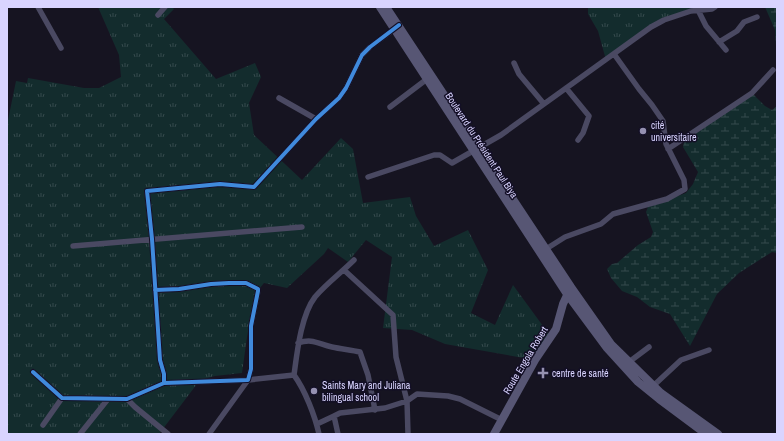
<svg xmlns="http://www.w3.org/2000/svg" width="784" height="441" font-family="'Archivo Narrow',sans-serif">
<defs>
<pattern id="grass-tufts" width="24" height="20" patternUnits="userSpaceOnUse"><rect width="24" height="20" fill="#132c2d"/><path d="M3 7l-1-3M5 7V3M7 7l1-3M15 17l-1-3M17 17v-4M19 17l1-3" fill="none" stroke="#354a4c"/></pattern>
<pattern id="wetland-marsh" width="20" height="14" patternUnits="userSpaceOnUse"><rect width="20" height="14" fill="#132c2d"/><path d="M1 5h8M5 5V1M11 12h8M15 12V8" fill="none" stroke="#354a4c"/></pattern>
</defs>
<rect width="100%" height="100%" fill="#161421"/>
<path fill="url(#grass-tufts)" d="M98,7h74l2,2 -10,10 52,60 39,-16 6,14 -12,26 5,32 48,45 39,-42 12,11 10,54 47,-6 6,19 18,30 34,-16 20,40 -17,43 24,12 18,-40 38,52 -16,23 -90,-16 -33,-14 -29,-2 9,-71 -26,-17 -18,22 -20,-14 -4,6 -37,34 -23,-5 -9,11 -8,43 -5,36 -27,3 -15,4 -41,54h-152v-309l9,-44 11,2 1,-5 56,10h15l22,-11 -2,-22z
M588,7h128l-52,13 -58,40 -8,-29 -10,-17z"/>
<path fill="url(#wetland-marsh)" d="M765,7h12v54l-2,-31z
M752,93l13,13 7,4 5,-4v147l-5,-1 -33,21 -22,21 -27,52 -20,-32 -20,-7 -13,-10 -15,-6 -11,-13 -4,-9 5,-5 5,-1 21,-18 13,-8 2,-5 -7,-20 2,-5 38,-14 7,-9 5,-12 -15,-25 1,-5z"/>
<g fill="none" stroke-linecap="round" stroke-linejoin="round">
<path stroke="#4a4962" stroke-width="5.5" d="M38,7l23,41
M698,10l8,16 20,24
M158,15l7,-8
M719,42l18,-11 7,-9 13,-5
M514,63l5,11 25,30
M566,88l23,28 -6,17 -5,7
M279,98l37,21
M390,107l37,-28
M668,149l84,-56 21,-23
M368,177l66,-22h6l12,8 49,-28 150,-108 13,-7 27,-9 21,-2 3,-2
M73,246l229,-19
M546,249l19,-12 36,-13 12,-10 54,-15 18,-10 -1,-9 -18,-36 -3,-23 -11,-16 -13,-16 -25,-35
M344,270l49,45 3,42 11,44 1,33
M298,343c15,-5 20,1 34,4 9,2 19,3 28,5l8,23 7,35
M629,362l20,-15
M33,372l29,26 65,1 37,-16 84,-3 3,-11v-43l7,-35v-2l-12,-6h-17l-18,1 -32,5 -24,1
M294,375c11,15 21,41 25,59
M164,383v-9l-4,-14 -8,-121 -5,-48 73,-7 34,3 62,-68 23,-21 7,-10 16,-33 8,-8 27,-20
M652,387l29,-27 28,-10
M127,399l8,8 33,27
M317,424l17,-8
M43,425l19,-27
M80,434l28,-35
M209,434l39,-54 46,-5c3,-22 7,-60 21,-78 11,-13 27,-25 39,-37
M338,434l-4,-18 6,-3 45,-5 22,-7 10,-7 31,2 12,3 42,21"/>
<path stroke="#575674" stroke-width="8" d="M380,7l187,287 40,54 31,34 21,17 47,35
M386,7l185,280 40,57 50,49 57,41
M494,434l41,-74 21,-31 7,-25 6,-13"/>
<defs>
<path id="cycleway" d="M33,372l29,26 65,1 37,-16 84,-3 3,-11v-43l7,-35v-2l-12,-6h-17l-18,1 -32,5 -24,1
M164,383v-9l-4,-14 -8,-121 -5,-48 73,-7 34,3 62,-68 23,-21 7,-10 16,-33 8,-8 29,-22"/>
</defs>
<use href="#cycleway" stroke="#130f26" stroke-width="6"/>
<use href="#cycleway" stroke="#408adc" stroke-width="4"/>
</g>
<g fill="#9591b1" stroke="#130f26" stroke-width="1.5">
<circle cx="643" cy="131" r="4"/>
<path d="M541 367h4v4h4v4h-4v4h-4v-4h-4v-4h4z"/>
<circle cx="314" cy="391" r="4"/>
</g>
<g text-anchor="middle" stroke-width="3" stroke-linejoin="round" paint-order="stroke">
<g font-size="10" fill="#d9d4ff" stroke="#130f26" text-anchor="start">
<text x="651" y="129">cité<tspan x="651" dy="12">universitaire</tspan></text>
<text x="552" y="377">centre de santé</text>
<text x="322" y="389">Saints Mary and Juliana<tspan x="322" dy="12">bilingual school</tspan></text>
</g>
<g font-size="10" fill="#d9d4ff" stroke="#130f26">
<text transform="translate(482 145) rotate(57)" y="4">Boulevard du Président Paul Biya</text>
<text transform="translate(525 360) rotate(-59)" y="4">Route Engola Robert</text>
</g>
</g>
<rect width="784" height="441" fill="none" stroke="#d9d4ff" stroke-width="16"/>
</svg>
